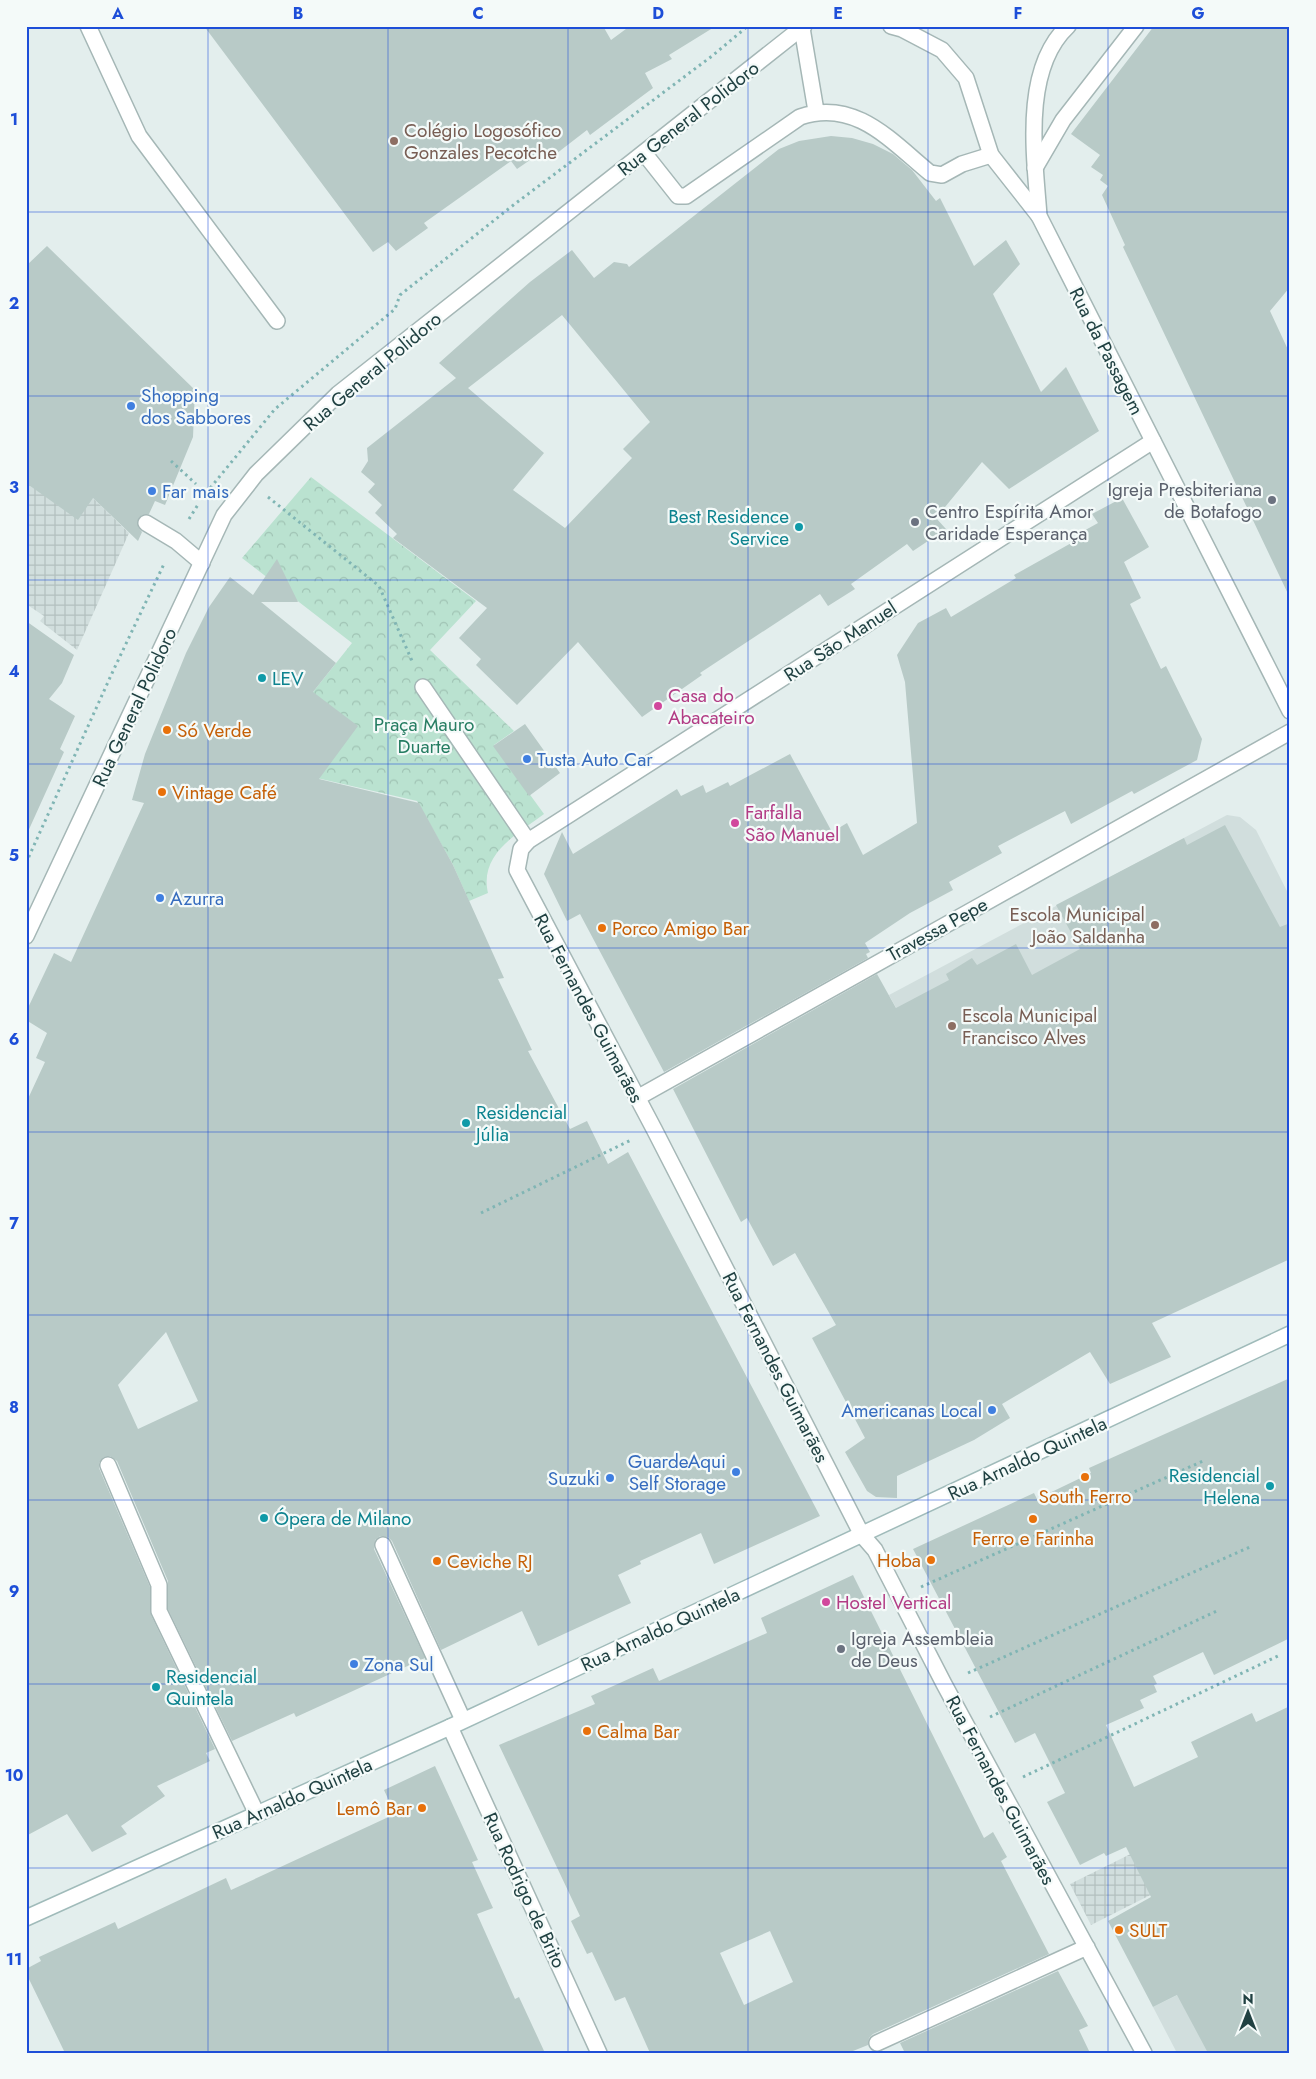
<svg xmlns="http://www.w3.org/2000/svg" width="1316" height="2079" font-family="Jost,sans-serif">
<defs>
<pattern id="industrial-grid" width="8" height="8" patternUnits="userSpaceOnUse" patternTransform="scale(1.25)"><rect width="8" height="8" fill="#d1dedd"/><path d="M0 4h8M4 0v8" fill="none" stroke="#b3c0bf"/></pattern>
<pattern id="park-crowns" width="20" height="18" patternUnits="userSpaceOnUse" patternTransform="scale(1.25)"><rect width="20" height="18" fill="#bae2d0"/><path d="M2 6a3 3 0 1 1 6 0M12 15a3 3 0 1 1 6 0" fill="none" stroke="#a0c3b4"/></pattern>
</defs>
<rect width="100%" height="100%" fill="#e3eeed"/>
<path fill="#d1dedd" d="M1227,815l13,2 16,13 34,67v26l-175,88 -167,89 -59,-105z
M1290,1940v113h-113l-24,-46z"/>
<path fill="url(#industrial-grid)" d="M26,433l103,100 -52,117 -37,-29 4,-5 -18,-12z
M1290,1775l-40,70 -159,80 -21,-41z"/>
<path fill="url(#park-crowns)" d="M311,477l165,124 -46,49 84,81 -20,14 50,69c-27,20 -65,40 -56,79l-19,8 -16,-36 -36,-64 -109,-25 5,-84 39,-49 -110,-85z"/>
<path fill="#b8cac7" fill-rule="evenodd" d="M204,26h399l8,14 19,-14h86l-47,29 3,4 -27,14 8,15 -63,47 -3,-5 -35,27 -6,-8 -29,20 -6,-8 -87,62 4,5 -32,23 -8,-9 -15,10z
M1154,26h136v261l-20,24 20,43v244l-167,-351 2,-2 -23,-50 6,-9 -8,-6 3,-5 -12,-8 9,-12 -29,-21z
M831,136l21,2 21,6 20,10 19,16 24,31 4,-3 34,68 32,-26 14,24 -27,30 48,98 25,-25 33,64 -90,58 -27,-27 -46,56 10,11 -33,22 -6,-7 -56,40 4,5 -27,17 -8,-12 -120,79 2,2 -60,42 -64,-75 -61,63 -41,-40 5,-6 -22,-21 28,-30 -94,-70 4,-4 -22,-21 7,-8 -14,-13 7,-8 -14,-12 7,-11 -1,-13 89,-70 -17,-15 91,-81 42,-32 22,28 20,-16 13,2 2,3 150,-118 20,-8zM562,315l88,107 -27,27 9,9 -67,70 -52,-38 31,-37 -76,-65z
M47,246l148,144 -2,47 -28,68 -10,-4 -6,13 -7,1 -4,4v8l4,5 -4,9 -45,-43 -15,22 -52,-37v-217z
M1122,498l27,49 -25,15 17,36 -11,6 31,65 5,-3 36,73 -5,21 -63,34 -2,-3 -61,33 -6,-13 -67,35 4,7 -53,29 4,8 -43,23 -45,30 5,9 -4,2 2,4 -204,114 -84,-158 -13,7 -23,-47 18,-42 11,22 104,-65 4,7 22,-11 3,8 22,-11 2,4 60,-32 42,78 15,-9 16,32 54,-32 -12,-141 -8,-27 21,-32 28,-15 5,9 65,-39 -2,-3 68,-38 -2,-4 18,-10 -6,-9z
M277,559l21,43h-37l75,61 -23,29 45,34 -39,53 100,24 34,62 51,113 -6,1 34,71 -4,1 42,78 17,-8 21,43 20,-12 192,364 -106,48 -13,-31 -61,28 1,3 -23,11 13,28 -93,43 -16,-35 -81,39 -49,-109 -4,-4 -8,-1 -5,4 -1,9 51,109 -129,59 -2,-4 -62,28 -64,-132v-28l-51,-120 -7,-5 -6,1 -5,6v5l51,119 1,28 64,134 -9,4 4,8 -53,25 8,10 -44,30 6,8 -35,18 -25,-38 -41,22v-733l19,-41 -9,-4 11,-25 -21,-13v-8l28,-59 17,9 73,-159 -12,-3 13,-46 41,-101 23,-46 21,-30 23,18zM166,1332l32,69 -60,28 -20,-44z
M26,621l48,34 -12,28 -13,16 26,17 -15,33 4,3 -38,84z
M525,724l35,49 -31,23 -36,-50z
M1225,825l55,102 10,-4v336l-138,64 19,34 -61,27 -20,-32 -88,52 8,14 -36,22 -77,36v22l-21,-1 -9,-6 -22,-39 20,-14 -53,-100 24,-13 -41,-72 -22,13 -26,-48 -6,4 -68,-133 204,-115 19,34 53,-28 -3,-6 26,-16 5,7 39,-21 16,31 48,-26 -24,-44 128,-67 3,7z
M1290,1378v260l-76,37 -11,-23 -50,24 4,8 -3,1 3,7 -17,8 4,8 -38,17 28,62 64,-30 -7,-15 61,-29 4,9 34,-16v347h-82l-31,-58 -24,12 -45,-86 43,-24 -25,-50 -20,9 -2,-3 -24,12 -33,-63 18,-9 -30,-60 -20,10 -102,-194 121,-56 3,6 54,-26 -2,-5z
M853,1575l131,263 9,-6 14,25 -6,4 48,93 -176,80 -4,4 -1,7 -20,8h-198l-25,-56 -10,4 -23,-49 -5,2 -16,-33 9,-5 -81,-171 96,-41 -4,-8 62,-28 6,13 108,-48 -6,-15zM770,1931l23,51 -49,23 -24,-52z
M435,1766l43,94 -6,2 21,46 -16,6 38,85 4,-2 26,56h-480l-39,-80v-4l15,-8 -2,-4 76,-35 3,7 108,-51 5,12 164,-76 -11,-24z
M1058,1971l30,55 -9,4 11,23h-185l-5,-10z"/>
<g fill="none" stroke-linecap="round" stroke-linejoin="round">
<defs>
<path id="service" d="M88,26l51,110 138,185
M802,28l14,83
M644,153l34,43h8l114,-79c55,-19 91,24 130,56l12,2 20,-11 29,-9
M1035,168l28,-48 73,-94
M146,523l30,18 26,22
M423,687l105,154
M383,1545l80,175"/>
<path id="minor" d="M891,26l11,3 40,21 24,28 25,77 48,61
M26,936l198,-421 32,-41 82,-80 466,-368
M637,1098l653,-366
M108,1465l51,120v26l98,203
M450,1727l149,326
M877,2043l210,-96
M1144,2053l-200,-369 -69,-134 -13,-15 -208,-406 -137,-259 4,-21 7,-8 625,-400"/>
<path id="tertiary" d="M1068,26c-47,44 -33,133 -29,190l251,495"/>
<path id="secondary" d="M26,1918l424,-191 840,-393"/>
</defs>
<use href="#service" stroke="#a5b7b6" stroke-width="18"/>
<use href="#minor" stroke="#a5b7b6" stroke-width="18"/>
<use href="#tertiary" stroke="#a5b7b6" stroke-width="18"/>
<use href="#secondary" stroke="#a0bbba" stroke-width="18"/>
<path stroke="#80b5b4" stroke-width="3" stroke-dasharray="2.5 4" stroke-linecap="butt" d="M171,461l25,23
M268,497l111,89 34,77
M202,498l73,-89 120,-100 5,-14 116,-92 196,-147 36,-30
M189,519l10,-16
M26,863l87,-192 51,-107
M481,1213l150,-73
M921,1587l282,-126
M968,1673l284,-127
M990,1717l229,-107
M1023,1777l255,-121"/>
<use href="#service" stroke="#fff" stroke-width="15"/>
<use href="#minor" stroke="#fff" stroke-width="15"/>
<use href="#tertiary" stroke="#fff" stroke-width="15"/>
<use href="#secondary" stroke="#fff" stroke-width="15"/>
</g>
<path fill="none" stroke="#1d4ed8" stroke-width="1" stroke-opacity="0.55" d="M208,26v2027M388,26v2027M568,26v2027M748,26v2027M928,26v2027M1108,26v2027M26,212h1264M26,396h1264M26,580h1264M26,764h1264M26,948h1264M26,1132h1264M26,1315h1264M26,1500h1264M26,1684h1264M26,1868h1264"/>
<g fill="#8d6e63" stroke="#f4faf9" stroke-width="2">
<circle cx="394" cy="141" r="5"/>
<circle cx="1155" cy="925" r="5"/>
<circle cx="952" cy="1026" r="5"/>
</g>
<g fill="#3f7fe0" stroke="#f4faf9" stroke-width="2">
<circle cx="131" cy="406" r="5"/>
<circle cx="152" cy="491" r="5"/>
<circle cx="527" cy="759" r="5"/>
<circle cx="160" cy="898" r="5"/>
<circle cx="992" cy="1410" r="5"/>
<circle cx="736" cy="1472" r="5"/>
<circle cx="610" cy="1478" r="5"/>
<circle cx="354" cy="1664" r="5"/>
</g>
<g fill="#6b7280" stroke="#f4faf9" stroke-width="2">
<circle cx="1272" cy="500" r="5"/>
<circle cx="915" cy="522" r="5"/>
<circle cx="841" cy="1649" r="5"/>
</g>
<g fill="#0f9aa8" stroke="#f4faf9" stroke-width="2">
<circle cx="799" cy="527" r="5"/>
<circle cx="262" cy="678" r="5"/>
<circle cx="466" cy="1123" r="5"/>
<circle cx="1270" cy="1486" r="5"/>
<circle cx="264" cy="1518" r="5"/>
<circle cx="156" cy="1687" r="5"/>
</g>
<g fill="#d1479c" stroke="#f4faf9" stroke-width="2">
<circle cx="658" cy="706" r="5"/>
<circle cx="735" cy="823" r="5"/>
<circle cx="826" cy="1602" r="5"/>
</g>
<g fill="#e8710a" stroke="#f4faf9" stroke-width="2">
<circle cx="167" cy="730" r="5"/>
<circle cx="162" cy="792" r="5"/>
<circle cx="602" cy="928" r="5"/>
<circle cx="1085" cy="1477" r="5"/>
<circle cx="1033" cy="1519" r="5"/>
<circle cx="931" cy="1560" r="5"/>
<circle cx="437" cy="1561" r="5"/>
<circle cx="587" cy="1731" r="5"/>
<circle cx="422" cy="1808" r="5"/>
<circle cx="1119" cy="1930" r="5"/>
</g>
<g text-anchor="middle" stroke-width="4.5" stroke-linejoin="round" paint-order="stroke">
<g font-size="19" fill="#204142" stroke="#f4faf9">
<text transform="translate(688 118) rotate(-38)" y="7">Rua General Polidoro</text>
<text transform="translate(1107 351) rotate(63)" y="7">Rua da Passagem</text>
<text transform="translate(372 371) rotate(-40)" y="7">Rua General Polidoro</text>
<text transform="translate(840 641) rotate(-33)" y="7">Rua São Manuel</text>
<text transform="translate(134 707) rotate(-65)" y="7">Rua General Polidoro</text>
<text transform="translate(937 929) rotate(-29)" y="7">Travessa Pepe</text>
<text transform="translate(589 1008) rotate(62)" y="7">Rua Fernandes Guimarães</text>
<text transform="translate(776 1367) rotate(63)" y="7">Rua Fernandes Guimarães</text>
<text transform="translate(1027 1458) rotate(-25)" y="7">Rua Arnaldo Quintela</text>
<text transform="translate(660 1629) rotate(-25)" y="7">Rua Arnaldo Quintela</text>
<text transform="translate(1001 1790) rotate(62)" y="7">Rua Fernandes Guimarães</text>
<text transform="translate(292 1798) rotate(-24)" y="7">Rua Arnaldo Quintela</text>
<text transform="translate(525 1890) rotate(65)" y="7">Rua Rodrigo de Brito</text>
</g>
<g font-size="19" fill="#785e54" stroke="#f4faf9" text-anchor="start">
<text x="404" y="137">Colégio Logosófico<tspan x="404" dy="22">Gonzales Pecotche</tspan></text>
<text x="1145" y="921" text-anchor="end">Escola Municipal<tspan x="1145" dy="22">João Saldanha</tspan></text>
<text x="962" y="1022">Escola Municipal<tspan x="962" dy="22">Francisco Alves</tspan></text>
</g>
<g font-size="19" fill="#366cbe" stroke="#f4faf9" text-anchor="start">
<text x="141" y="402">Shopping<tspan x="141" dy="22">dos Sabbores</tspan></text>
<text x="162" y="498">Far mais</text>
<text x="537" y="766">Tusta Auto Car</text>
<text x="170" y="905">Azurra</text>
<text x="982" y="1417" text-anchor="end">Americanas Local</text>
<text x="726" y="1468" text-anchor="end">GuardeAqui<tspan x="726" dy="22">Self Storage</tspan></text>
<text x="600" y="1485" text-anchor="end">Suzuki</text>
<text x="364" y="1671">Zona Sul</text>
</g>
<g font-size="19" fill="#5b616d" stroke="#f4faf9" text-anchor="start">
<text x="1262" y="496" text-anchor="end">Igreja Presbiteriana<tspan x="1262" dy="22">de Botafogo</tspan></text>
<text x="925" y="518">Centro Espírita Amor<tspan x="925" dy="22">Caridade Esperança</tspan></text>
<text x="851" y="1645">Igreja Assembleia<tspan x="851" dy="22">de Deus</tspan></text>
</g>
<g font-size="19" fill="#0d838f" stroke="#f4faf9" text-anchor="start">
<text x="789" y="523" text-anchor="end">Best Residence<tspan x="789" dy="22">Service</tspan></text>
<text x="272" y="685">LEV</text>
<text x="476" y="1119">Residencial<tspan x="476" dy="22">Júlia</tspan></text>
<text x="1260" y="1482" text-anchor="end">Residencial<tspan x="1260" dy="22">Helena</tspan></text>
<text x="274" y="1525">Ópera de Milano</text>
<text x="166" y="1683">Residencial<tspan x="166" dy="22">Quintela</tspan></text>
</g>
<g font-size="19" fill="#b23c85" stroke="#f4faf9" text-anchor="start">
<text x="668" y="702">Casa do<tspan x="668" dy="22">Abacateiro</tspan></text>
<text x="745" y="819">Farfalla<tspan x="745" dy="22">São Manuel</tspan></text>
<text x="836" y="1609">Hostel Vertical</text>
</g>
<g font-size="19" fill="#267d62" stroke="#f4faf9">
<text x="424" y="731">Praça Mauro<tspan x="424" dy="22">Duarte</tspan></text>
</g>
<g font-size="19" fill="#c56008" stroke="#f4faf9" text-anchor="start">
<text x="177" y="737">Só Verde</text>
<text x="172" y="799">Vintage Café</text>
<text x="612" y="935">Porco Amigo Bar</text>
<text x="1085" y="1503" text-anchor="middle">South Ferro</text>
<text x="1033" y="1545" text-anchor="middle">Ferro e Farinha</text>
<text x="921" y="1567" text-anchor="end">Hoba</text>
<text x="447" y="1568">Ceviche RJ</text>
<text x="597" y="1738">Calma Bar</text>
<text x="412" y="1815" text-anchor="end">Lemô Bar</text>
<text x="1129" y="1937">SULT</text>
</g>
</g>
<rect width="1316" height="2079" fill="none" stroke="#f4faf9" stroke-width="55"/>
<g transform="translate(1248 2012)" stroke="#f4faf9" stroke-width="4" paint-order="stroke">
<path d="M0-4L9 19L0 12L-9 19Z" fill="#204142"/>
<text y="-8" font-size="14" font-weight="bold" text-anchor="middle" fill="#204142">N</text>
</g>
<rect x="28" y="28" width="1260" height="2024" fill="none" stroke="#1d4ed8" stroke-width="2"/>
<g font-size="16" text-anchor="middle" font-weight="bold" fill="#1d4ed8">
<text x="118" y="19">A</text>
<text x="298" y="19">B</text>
<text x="478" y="19">C</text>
<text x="658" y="19">D</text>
<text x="838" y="19">E</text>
<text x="1018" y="19">F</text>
<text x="1198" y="19">G</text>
<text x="14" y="125">1</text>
<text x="14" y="309">2</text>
<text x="14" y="493">3</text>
<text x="14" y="677">4</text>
<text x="14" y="861">5</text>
<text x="14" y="1045">6</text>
<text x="14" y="1229">7</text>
<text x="14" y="1413">8</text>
<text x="14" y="1597">9</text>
<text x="14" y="1781">10</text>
<text x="14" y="1965">11</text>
</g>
</svg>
